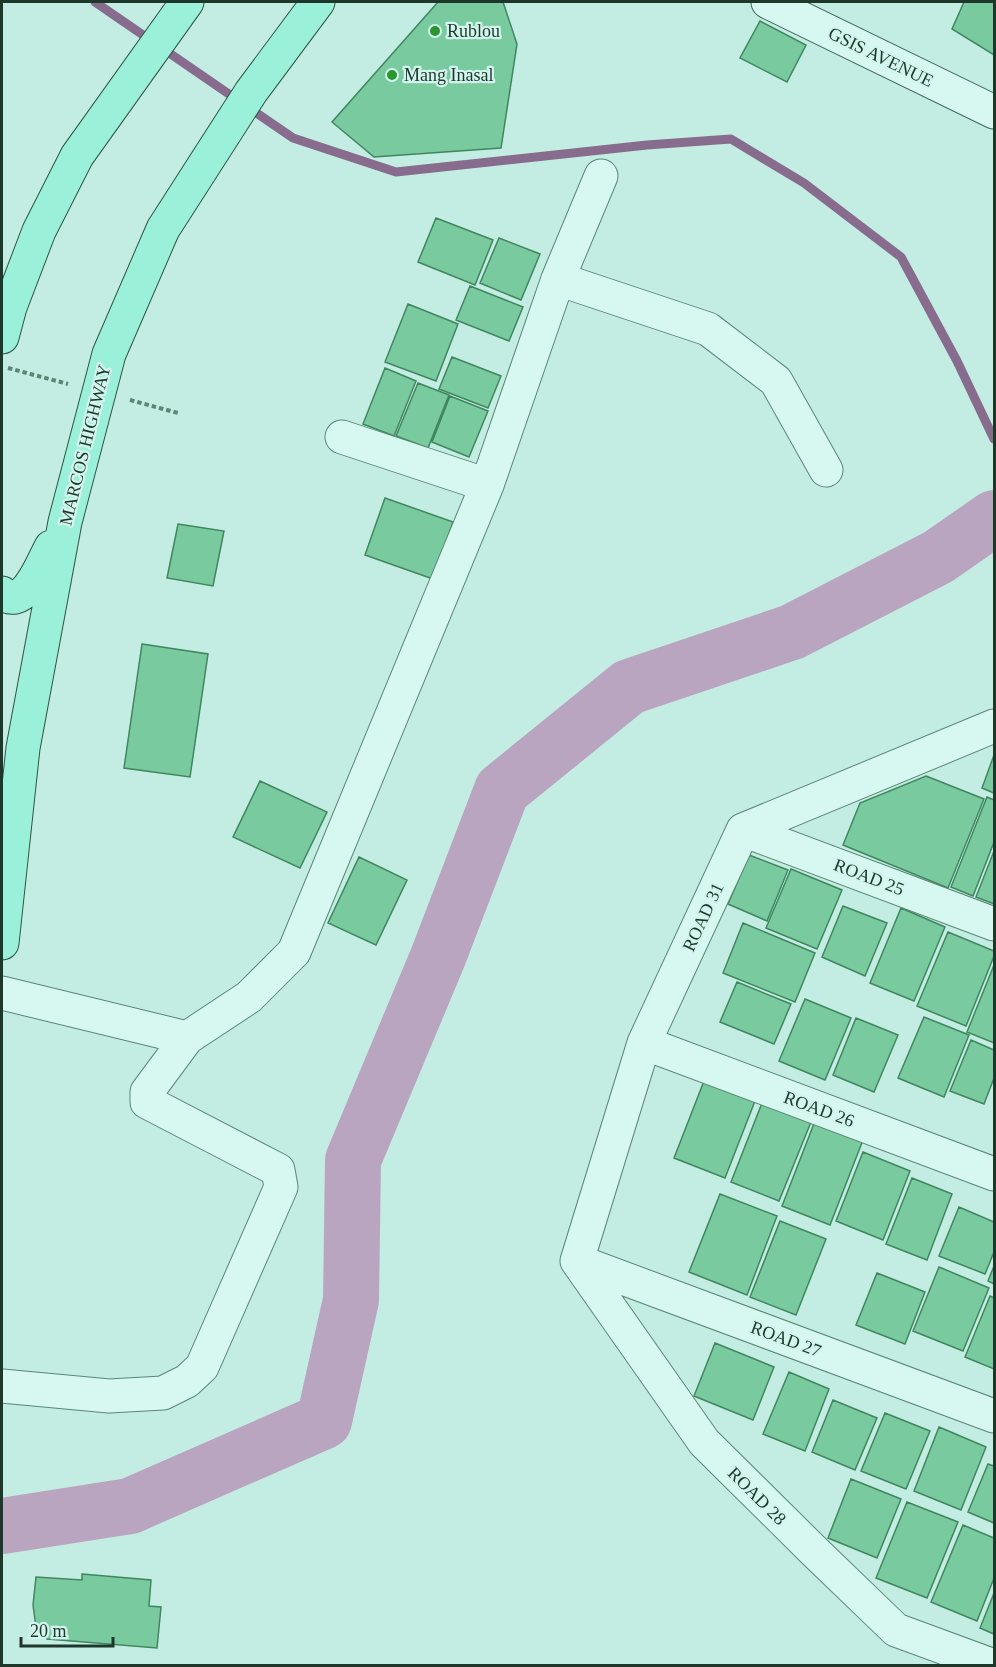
<svg xmlns="http://www.w3.org/2000/svg" width="996" height="1667" font-family="'Times New Roman',serif">
<rect width="100%" height="100%" fill="#c3ede3"/>
<g fill="none" stroke-linecap="round" stroke-linejoin="round">
<path stroke="#876c8e" stroke-width="9" d="M95,2l198,136 103,34 251,-27 84,-6 73,44 97,74 56,104 37,78"/>
<path stroke="#baa5c0" stroke-width="56" d="M2,1526l128,-20 194,-85 27,-121 2,-140 85,-203 64,-167 127,-103 163,-55 146,-75 56,-39"/>
</g>
<path fill="#79cb9f" stroke="#40865f" stroke-width="1.5" d="M438,2h65l14,42 -16,104 -127,9 -42,-35z
M964,2h30v53l-42,-26z
M760,21l46,24 -19,37 -47,-24z
M436,218l57,22 -18,45 -57,-23z
M499,238l41,16 -19,46 -41,-17z
M470,286l53,21 -14,34 -53,-21z
M408,304l50,20 -22,57 -51,-19z
M452,357l49,19 -13,32 -49,-19z
M385,368l31,13 -22,55 -31,-12z
M418,383l31,12 -21,53 -32,-12z
M450,396l38,15 -19,46 -37,-15z
M385,498l68,24 -20,57 -68,-24z
M178,524l46,7 -11,55 -46,-8z
M142,644l66,10 -18,123 -66,-9z
M994,755v38l-12,-5z
M926,776l58,23 -36,89 -105,-43 17,-42z
M260,781l67,31 -27,56 -67,-31z
M987,797l7,3v42l-21,54 -22,-9z
M994,851v53l-18,-7z
M749,855l39,15 -21,51 -39,-17z
M359,857l48,23 -31,65 -48,-22z
M791,869l51,21 -25,59 -51,-21z
M843,906l44,17 -22,53 -43,-19z
M901,908l44,19 -31,74 -44,-18z
M743,923l72,30 -20,49 -72,-29z
M948,932l46,19v5l-28,70 -49,-20z
M994,965v78l-27,-11z
M737,982l54,22 -17,40 -54,-22z
M805,999l46,19 -26,62 -46,-19z
M924,1017l45,18 -25,62 -46,-19z
M856,1018l42,17 -24,57 -41,-17z
M971,1040l23,10v28l-10,26 -34,-13z
M704,1081l51,20 -30,77 -51,-20z
M762,1103l49,19 -32,79 -48,-19z
M815,1121l48,19 -33,85 -48,-19z
M863,1152l47,19 -27,69 -47,-19z
M912,1178l40,16 -25,66 -41,-16z
M720,1194l57,22 -30,79 -58,-23z
M959,1207l35,15v30l-9,22 -46,-18z
M780,1221l46,18 -30,76 -46,-18z
M994,1266v18l-6,-3z
M939,1267l50,21 -26,63 -50,-20z
M877,1273l48,19 -20,52 -49,-19z
M990,1296l4,2v71l-29,-12z
M715,1343l59,24 -21,53 -59,-24z
M789,1372l40,17 -24,62 -42,-17z
M833,1400l44,18 -22,52 -43,-18z
M885,1413l45,18 -24,58 -45,-18z
M939,1427l47,20 -25,63 -47,-19z
M988,1464l6,2v57l-26,-11z
M851,1479l50,20 -24,59 -49,-20z
M907,1502l51,20 -31,76 -51,-20z
M963,1525l31,13v40l-17,43 -46,-19z
M82,1574l69,6 -2,26 12,1 -4,41 -110,-9 -11,-12 -3,-22 3,-28 46,3z
M994,1593v41l-14,-6z"/>
<g fill="none" stroke-linecap="round" stroke-linejoin="round">
<defs>
<path id="street" d="M558,279l150,50 68,52 50,89
M342,437l145,48
M743,830l251,94
M2,993l185,45 62,-41 45,-45 193,-467 71,-206 43,-103
M644,1043l350,131
M577,1261l67,-218 99,-213 251,-104
M577,1261l127,181 110,109 82,79 98,36
M577,1261l417,155
M2,1386l107,10 54,-3 24,-12 15,-14 79,-180 -3,-17 -131,-68v-10l40,-54"/>
<path id="secondary" d="M768,2l226,110"/>
<path id="primary" d="M2,337l8,-30 29,-76 38,-75 110,-154
M2,593c23,19 40,-30 49,-46
M2,943l21,-195 42,-226 44,-168 54,-125 88,-137 67,-90"/>
</defs>
<use href="#street" stroke="#5a8774" stroke-width="35"/>
<use href="#secondary" stroke="#3d6955" stroke-width="35"/>
<use href="#primary" stroke="#2e5542" stroke-width="35"/>
<path stroke="#5a8774" stroke-width="4" stroke-dasharray="4.5 3" stroke-linecap="butt" d="M8,368l60,16
M130,400l48,13"/>
<use href="#street" stroke="#d6f8f0" stroke-width="33"/>
<use href="#secondary" stroke="#d6f8f0" stroke-width="33"/>
<use href="#primary" stroke="#9bf0da" stroke-width="33"/>
</g>
<g fill="#2b9530" stroke="#d2f5ed" stroke-width="2">
<circle cx="435" cy="31" r="6"/>
<circle cx="392" cy="75" r="6"/>
</g>
<g text-anchor="middle" stroke-width="4.5" stroke-linejoin="round" paint-order="stroke">
<g font-size="18" fill="#1e372b" stroke="#d2f5ed" text-anchor="start">
<text x="447" y="37">Rublou</text>
<text x="404" y="81">Mang Inasal</text>
</g>
<g font-size="18" fill="#1e372b" stroke="#d2f5ed">
<text transform="translate(881 57) rotate(26)" y="6">GSIS AVENUE</text>
<text transform="translate(85 445) rotate(-76)" y="6">MARCOS HIGHWAY</text>
<text transform="translate(869 877) rotate(21)" y="6">ROAD 25</text>
<text transform="translate(703 917) rotate(-65)" y="6">ROAD 31</text>
<text transform="translate(819 1109) rotate(20)" y="6">ROAD 26</text>
<text transform="translate(786 1339) rotate(20)" y="6">ROAD 27</text>
<text transform="translate(757 1496) rotate(45)" y="6">ROAD 28</text>
</g>
</g>
<rect width="996" height="1667" fill="none" stroke="#1e372b" stroke-width="6"/>
<path d="M21 1637v9h92v-9" fill="none" stroke="#1e372b" stroke-width="3"/>
<text x="30" y="1637" font-size="18" fill="#1e372b" stroke="#d2f5ed" stroke-width="4.5" paint-order="stroke">20 m</text>
</svg>
